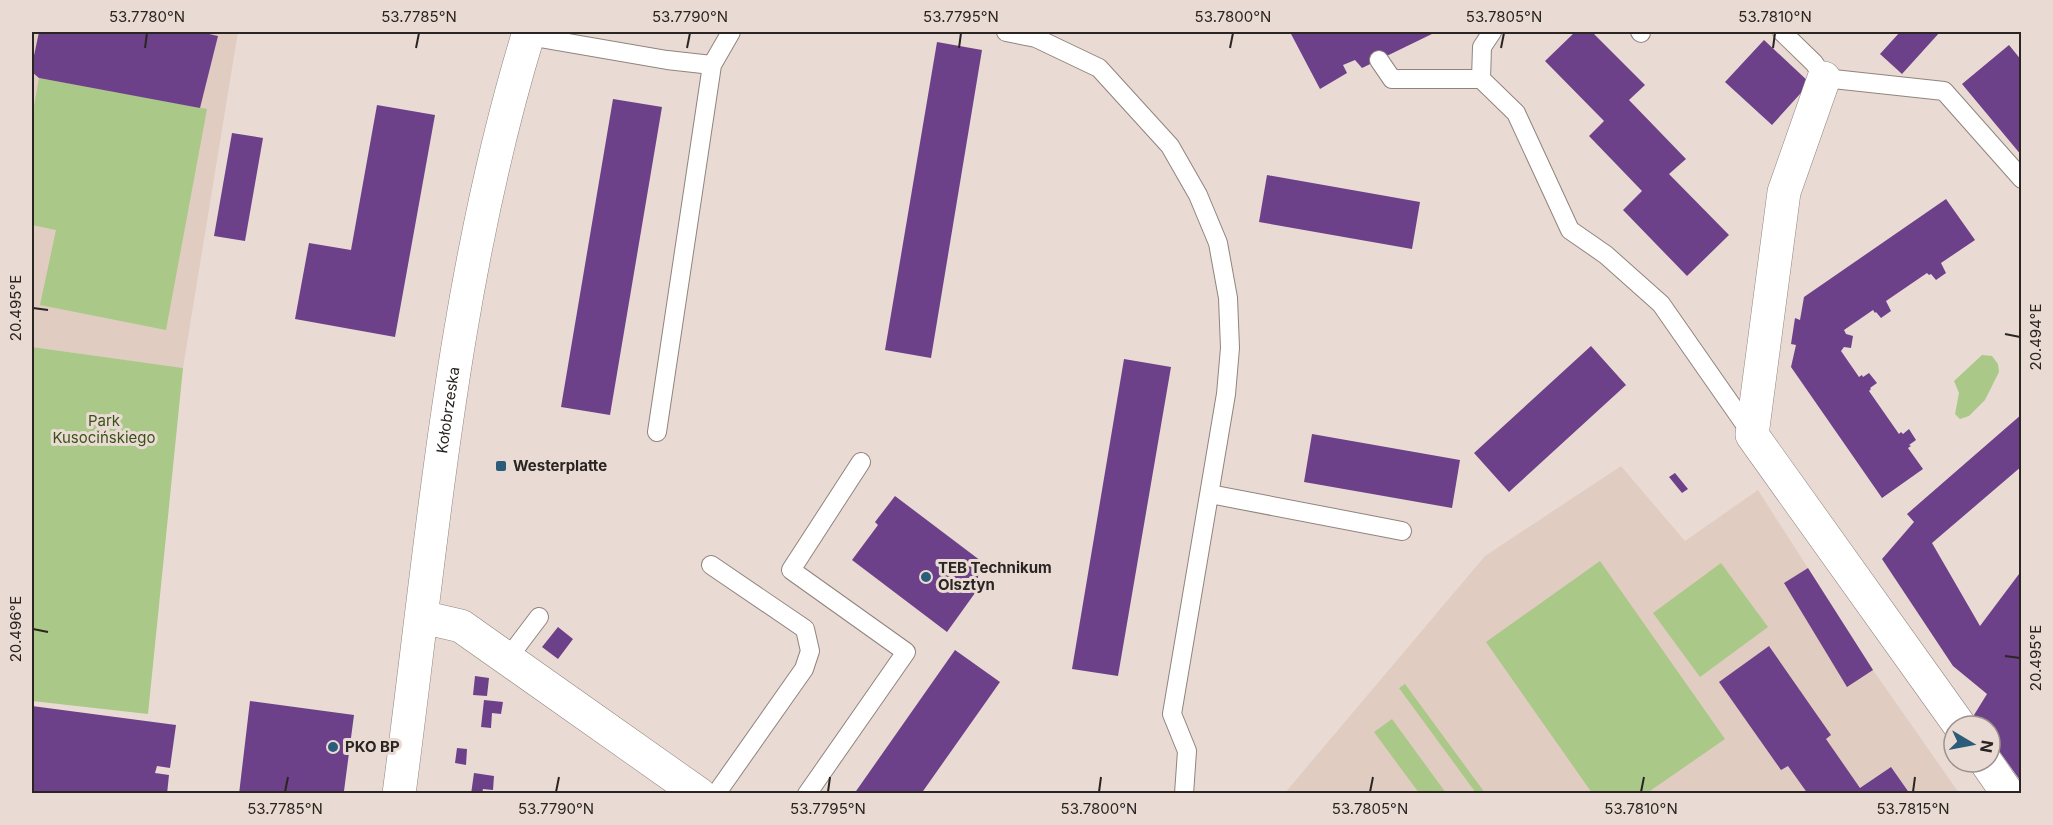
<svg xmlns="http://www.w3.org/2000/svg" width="2053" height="825" font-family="Inter,sans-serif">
<rect width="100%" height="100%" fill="#e9dbd4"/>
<path fill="#e0ccc1" d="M32,32h206l-55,336 -151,-21z
M1621,466l64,75 73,-51 115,180 86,123 -675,1 201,-238z"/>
<path fill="#aac888" d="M39,78l168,31 -41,221 -126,-25 16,-75 -24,-5v-108z
M32,347l151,21 -35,346 -116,-13z
M1982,355l10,1 6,8 1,8 -14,28 -16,16 -9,3 -5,-5 4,-21 -5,-12z
M1600,561l125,178 -78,54h-55l-106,-151z
M1721,563l47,64 -68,50 -47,-64z
M1405,684l80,109h-9l-77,-105z
M1392,719l54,74h-27l-45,-61z"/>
<path fill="#6c4189" d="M39,32h161l18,4 -18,72 -161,-30 -7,-6v-7z
M1290,32h146l-74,36 -7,-8 -12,5 4,8 -27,16z
M1575,32h17l53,53 -16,15 57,59 -17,15 60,61 -42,41 -64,-66 19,-19 -53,-55 15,-15 -59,-60z
M1900,32h40l-38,42 -22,-20z
M1764,40l46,43 -38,42 -47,-43z
M937,42l45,8 -51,308 -46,-8z
M2009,45l13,16v95l-60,-72z
M613,99l49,8 -52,308 -49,-8z
M377,105l58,10 -40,222 -100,-18 14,-76 42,7z
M232,133l31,5 -18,103 -31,-5z
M1267,175l153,27 -8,47 -153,-27z
M1946,199l29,41 -34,23 5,10 -10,7 -5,-6 -2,1 -2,-2 -41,28 5,10 -10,7 -5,-6 -1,1 -2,-3 -29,20 2,4 7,2 -2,12 -7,-1 -3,4 18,26 3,-2 1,2 6,-4 8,10 -7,5 1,1 -2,2 30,43 2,-2 2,2 6,-5 7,11 -7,5 2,1 -3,2 15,21 -41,29 -91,-131 5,-22 -5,-1 4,-26 5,2 4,-23z
M1591,346l35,39 -117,107 -35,-39z
M1124,359l47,8 -53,309 -46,-7z
M2022,414v52l-90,77 48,83 42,-56v213l-32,-45v-12h-8l-8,-11 13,-21 -34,-28 -71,-107 32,-37 -7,-8z
M1312,434l148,26 -8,48 -148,-26z
M1675,473l13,16 -6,4 -13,-16z
M895,496l86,65 -6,32 -28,39 -95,-72 26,-35 -3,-3z
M1808,568l65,102 -26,17 -63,-104z
M558,627l15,12 -15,20 -16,-12z
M1769,646l62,89 -5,4 34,49 31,-21 19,27h-102l-20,-28 -7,4 -62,-88z
M955,650l45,32 -79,112h-67z
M475,676l14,2 -2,18 -14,-1z
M484,700l19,2 -2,12 -9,-1 -1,15 -10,-1z
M250,701l104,14 -10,76h-6l-1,3h-98z
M32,706l144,19 -6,43 -13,-2 -2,7 14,2 -2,19h-135z
M457,748l10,1 -1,16 -11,-2z
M474,773l20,3 -1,14 -10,-1 -1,5h-11z"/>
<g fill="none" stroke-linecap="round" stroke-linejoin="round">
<defs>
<path id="service" d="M1006,32l30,6 63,30 71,78 28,49 20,48 10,55 2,50 -4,46 -54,320 15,37 -3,43
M1640,32l1,1
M1782,32l32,31 10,15 120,13 78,88
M528,36l139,24 45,5
M1379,60l13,19h89l35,34 54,117 36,25 55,49 90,129
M1481,79l1,-32 10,-15
M657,432l55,-367 19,-33
M1210,494l192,37
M711,565l94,64 5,22 -6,18 -88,125
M508,658l31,-41
M807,794l99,-142 -115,-82 70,-108"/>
<g id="minor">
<path d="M1824,78l-40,114 -32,243 208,291"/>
<path d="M422,617l39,9 238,168"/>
<path d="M1986,762l22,32"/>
<path id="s1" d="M399,794c34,-256 54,-515 130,-762"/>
</g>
</defs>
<use href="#service" stroke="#90847e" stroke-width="20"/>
<use href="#minor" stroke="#90847e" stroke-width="34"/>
<use href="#service" stroke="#fff" stroke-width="18"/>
<use href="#minor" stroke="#fff" stroke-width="33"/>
</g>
<path fill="none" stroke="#2a2522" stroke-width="2" d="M145,48l2,-15M416,48l3,-15M687,48l3,-15M959,48l2,-15M1230,48l3,-15M1501,48l3,-15M1773,48l2,-15M33,308l15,2M2005,334l15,3M33,629l15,3M2005,656l15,2M285,792l3,-15M556,792l3,-15M828,792l2,-15M1099,792l2,-15M1370,792l3,-15M1641,792l3,-15M1913,792l2,-15"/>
<g fill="#2b5c7a" stroke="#e9dbd4" stroke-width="2">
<rect x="495" y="460" width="12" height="12" rx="3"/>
<circle cx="926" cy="577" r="6"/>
<circle cx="333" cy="747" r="6"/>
</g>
<g text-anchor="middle" stroke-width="6" stroke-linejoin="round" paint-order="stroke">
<g font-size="15" fill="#2a2522" stroke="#e9dbd4">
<text dy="5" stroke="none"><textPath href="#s1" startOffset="387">Kołobrzeska</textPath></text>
</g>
<g font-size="15" fill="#3a5115" stroke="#e9dbd4">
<text x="104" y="426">Park<tspan x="104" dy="17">Kusocińskiego</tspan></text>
</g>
<g font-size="15" font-weight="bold" fill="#2a2522" stroke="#e9dbd4" text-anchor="start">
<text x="513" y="471">Westerplatte</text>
<text x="938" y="573">TEB Technikum<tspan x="938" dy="17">Olsztyn</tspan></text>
<text x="345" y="752">PKO BP</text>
</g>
</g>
<rect width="2053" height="825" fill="none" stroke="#e9dbd4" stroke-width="66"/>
<g transform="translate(1972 744) rotate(100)"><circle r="28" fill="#e9dbd4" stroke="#9d928d" stroke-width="1.5"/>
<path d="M0-4.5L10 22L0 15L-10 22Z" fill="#2b5c7a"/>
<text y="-9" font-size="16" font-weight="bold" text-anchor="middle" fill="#2a2522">N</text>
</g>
<rect x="33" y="33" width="1987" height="759" fill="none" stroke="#2a2522" stroke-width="2"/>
<g font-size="15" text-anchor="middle" fill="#2a2522">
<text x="147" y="22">53.7780°N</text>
<text x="419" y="22">53.7785°N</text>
<text x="690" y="22">53.7790°N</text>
<text x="961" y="22">53.7795°N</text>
<text x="1233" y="22">53.7800°N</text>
<text x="1504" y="22">53.7805°N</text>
<text x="1775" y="22">53.7810°N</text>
<text transform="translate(16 308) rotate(-90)" y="5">20.495°E</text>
<text transform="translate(2036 337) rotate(-90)" y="5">20.494°E</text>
<text transform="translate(16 629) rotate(-90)" y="5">20.496°E</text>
<text transform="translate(2036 658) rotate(-90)" y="5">20.495°E</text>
<text x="285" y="814">53.7785°N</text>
<text x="556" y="814">53.7790°N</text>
<text x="828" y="814">53.7795°N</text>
<text x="1099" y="814">53.7800°N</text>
<text x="1370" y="814">53.7805°N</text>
<text x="1641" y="814">53.7810°N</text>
<text x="1913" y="814">53.7815°N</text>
</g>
</svg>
